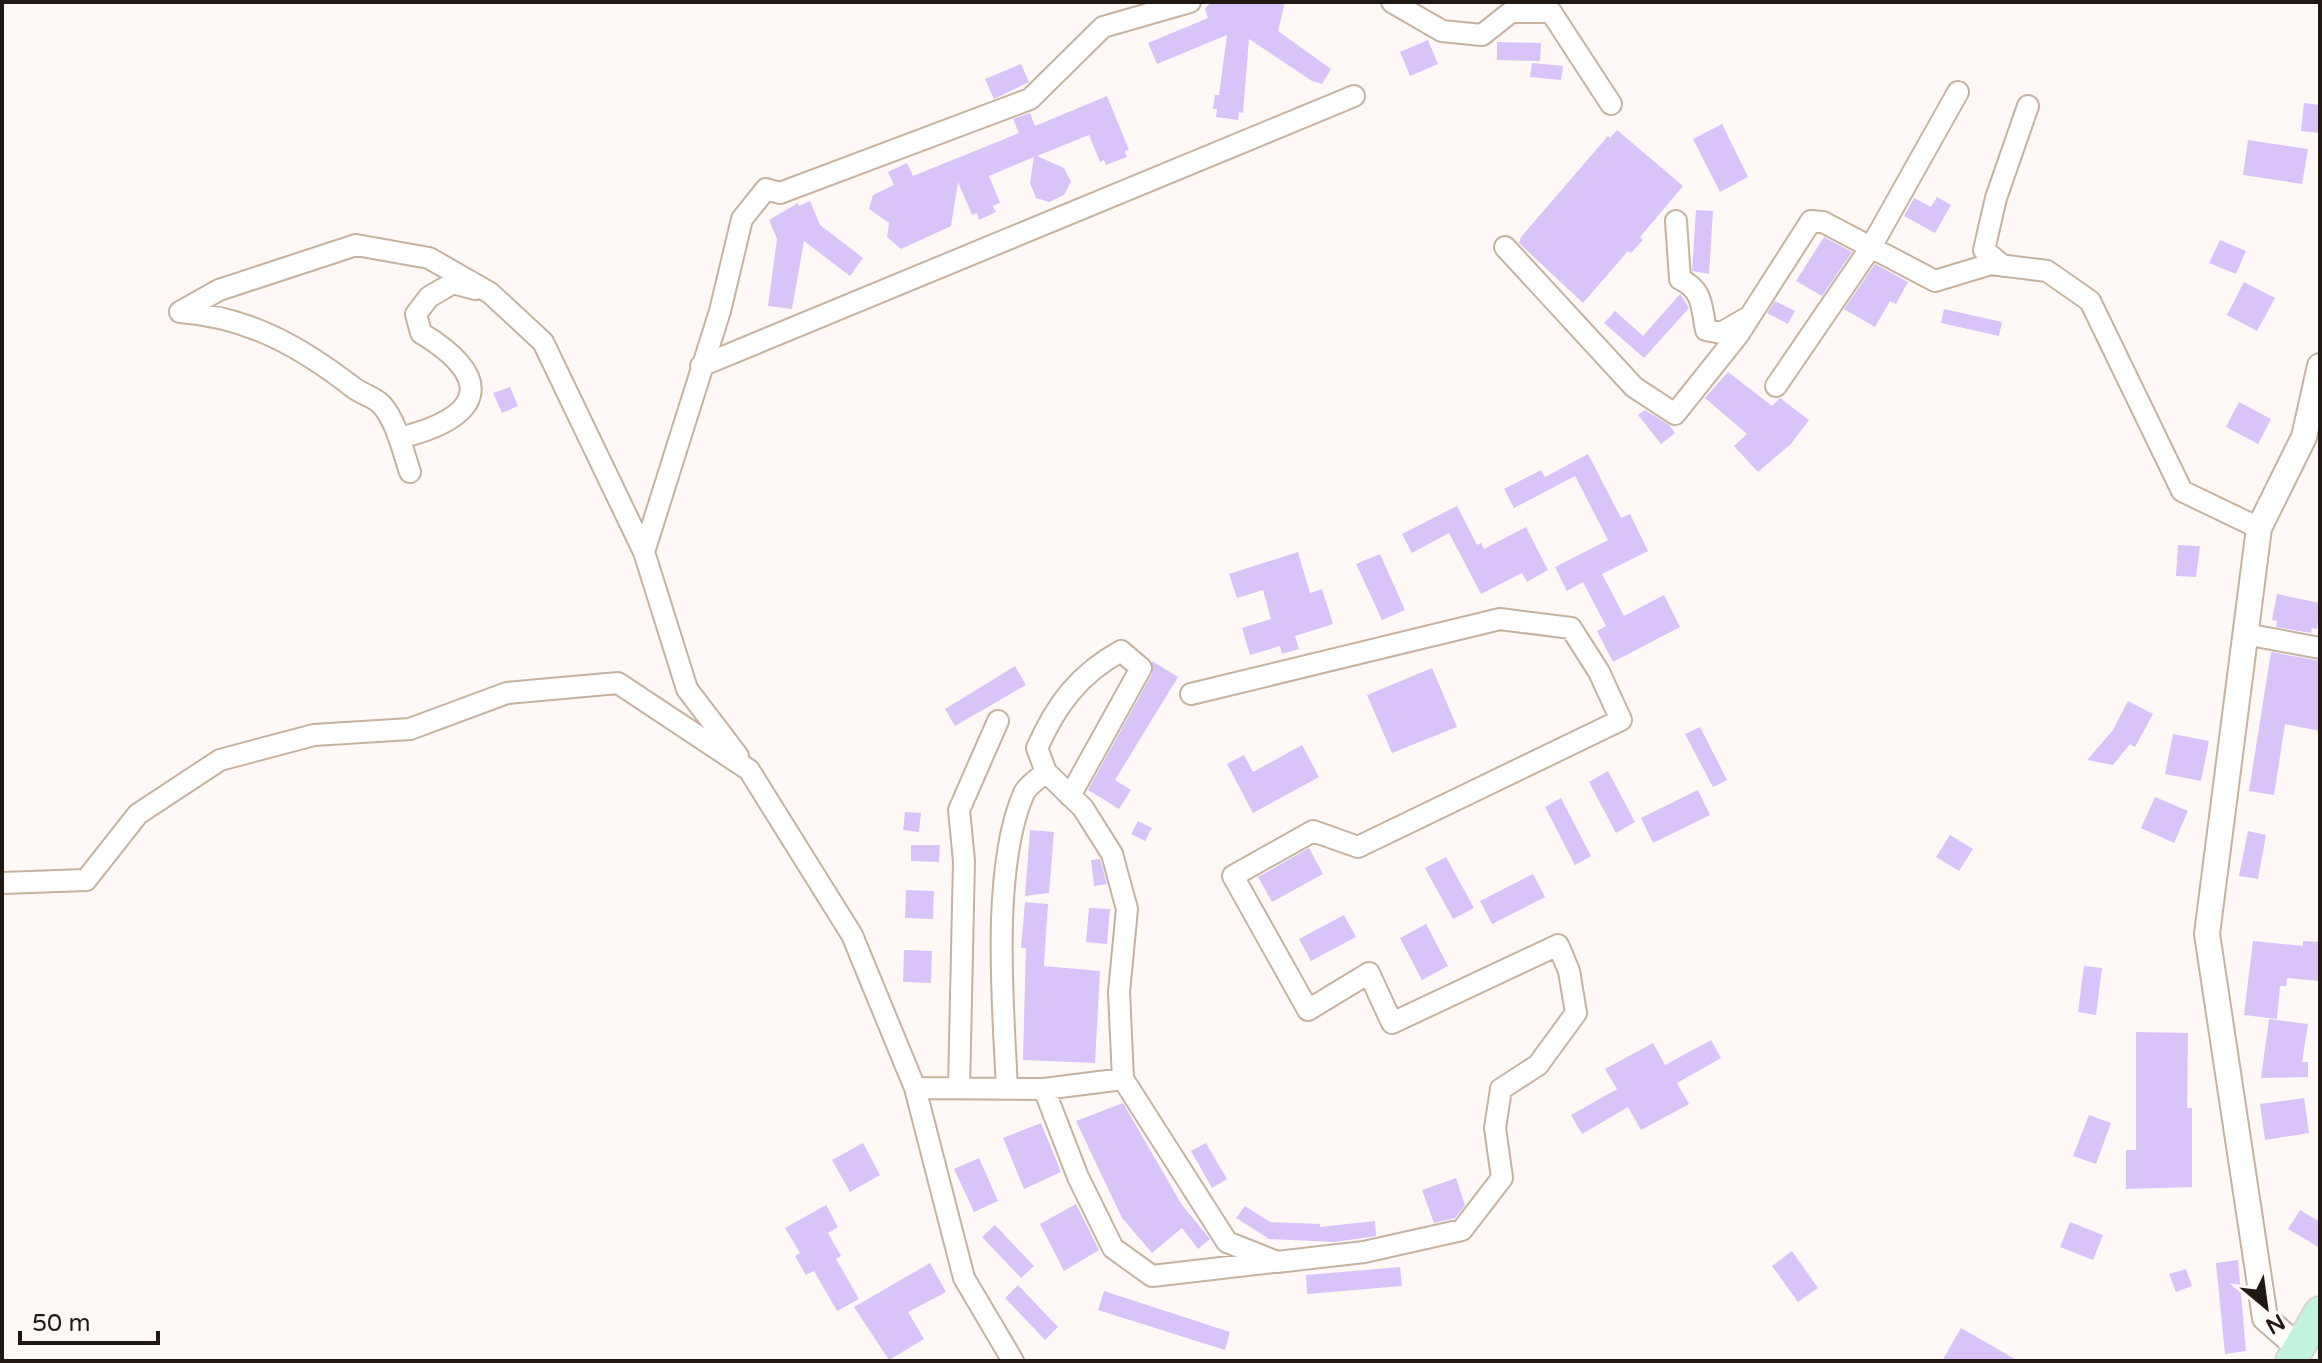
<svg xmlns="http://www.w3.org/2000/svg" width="2322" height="1363" font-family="'Varela Round',sans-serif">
<rect width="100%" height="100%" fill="#fef9f6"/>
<path fill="#d8c4f8" d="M1211,2h74l-7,29 53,38 -9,15 -10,-3 -63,-42 -6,74 -4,-1 -1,8 -22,-3 1,-8h-4l2,-14h4l8,-60 -70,29 -9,-21 60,-25 -3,-9z
M1428,40l10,24 -28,12 -10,-24z
M1497,42l44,1 -1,18 -43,-1z
M1532,63l31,3 -2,14 -31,-3z
M1021,64l8,18 -35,17 -9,-20z
M1107,96l22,54 -4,1 2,6 -21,8 -2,-5 -4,2 -11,-27 -52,21 27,12 7,14 -7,13 -15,7 -13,-4 -6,-15 4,-26 -45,19 11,27 -7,3 3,6 -17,8 -2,-7 -5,2 -14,-33 -7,44 -50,23 -14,-12 2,-14 -20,-14 4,-14 21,-10 -6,-13 19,-9 6,13 106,-43 -6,-14 17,-6 5,13z
M2304,103l16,2v28l-19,-2z
M1722,124l26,53 -28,15 -27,-53z
M1617,130l66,56 -43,51 3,3 -12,13 -3,-2 -45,52 -64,-60 2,-6 87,-101 2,2z
M2248,140l60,9 -6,35 -59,-9z
M1937,197l14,8 -16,28 -31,-17 10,-18 17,9z
M810,201l10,24 43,33 -13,18 -46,-35 -12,68 -24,-3 9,-67 -8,-19 29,-17 1,3z
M1696,210l17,1 -4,63 -17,-3z
M1824,237l28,15 -30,44 -26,-15z
M2220,240l26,11 -10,23 -27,-11z
M1875,264l33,18 -12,22 -6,-3 -15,26 -31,-18z
M2244,282l31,16 -18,33 -30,-16z
M1680,294l9,14 -45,50 -40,-35 11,-12 28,25z
M1775,301l20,10 -7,13 -21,-11z
M1944,309l58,13 -3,14 -58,-13z
M1728,372l44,34 8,-8 29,22 -18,24 -33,28 -24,-26 13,-12 -42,-36z
M510,387l8,19 -16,7 -9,-20z
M2239,402l32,17 -13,25 -32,-17z
M1645,410l24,15 6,8 -14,11 -23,-29z
M1588,454l33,64 9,-4 18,37 -46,23 22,42 40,-21 16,32 -67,35 -16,-31 9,-5 -23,-44 -16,9 -12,-24 53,-27 -33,-64 -61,32 -10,-19 37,-19 4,7z
M1457,506l20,39 4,-2 3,6 42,-22 22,43 -21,12 -5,-9 -41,21 -32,-61 -37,20 -10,-19z
M2178,545l22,1 -4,31 -20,-1z
M1298,552l12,41 12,-4 11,35 -38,12 4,13 -17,5 -2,-8 -30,9 -8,-27 29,-9 -8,-29 -26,8 -8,-24z
M1380,554l25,56 -23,10 -26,-56z
M2277,594l43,9 -3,26 -5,-1 -1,5 -35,-6 1,-6 -5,-1z
M2271,652l49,9v70l-35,-7 -11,71 -25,-4z
M1152,661l26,16 -63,103 16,10 -12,19 -31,-19 64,-116z
M1015,666l11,19 -71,41 -10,-17z
M1432,668l25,59 -65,26 -25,-58z
M2128,701l25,13 -18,33 -5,-3 -17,21 -26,-5 26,-30z
M1700,727l27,53 -14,7 -28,-53z
M2173,734l36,7 -8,40 -36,-7z
M1302,745l17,32 -66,36 -26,-49 17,-9 9,17z
M1608,771l27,51 -19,11 -27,-51z
M1698,790l12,25 -57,28 -12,-25z
M2155,797l33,14 -14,32 -33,-15z
M1561,798l30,58 -16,9 -30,-58z
M905,812l16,1 -2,19 -16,-2z
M1138,821l14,7 -7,13 -14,-7z
M1030,830l24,2 -5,61 -24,3z
M2248,831l18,4 -8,44 -19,-3z
M1950,835l23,14 -14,22 -23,-14z
M911,845h29l-1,17 -28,-1z
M1309,848l14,26 -51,28 -14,-25z
M1446,857l28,51 -21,11 -28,-51z
M1100,859l7,25 -13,2 -3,-26z
M1533,874l12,23 -53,27 -12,-23z
M906,890l28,1 -1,28 -28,-1z
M1025,902l23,2 -4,62 56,5 -5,92 -72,-3 3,-112h-5z
M1089,908l21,1 -3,35 -21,-2z
M1344,915l12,22 -45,24 -12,-22z
M1426,924l22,42 -26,14 -22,-42z
M2253,941l50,5v-5l17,1v39l-33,-3 -1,8h-6l-3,33 -33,-4z
M904,950l28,1 -1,32 -28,-1z
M2084,966l18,2 -6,47 -18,-3z
M2269,1019l39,5 -6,38h6v15l-47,1z
M2136,1032l52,1 -1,75h5v79l-66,2v-39h10z
M1711,1040l10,18 -44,25 12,21 -48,26 -13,-23 -46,27 -11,-19 46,-26 -12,-20 48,-26 12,22z
M2304,1098l5,35 -44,7 -5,-36z
M1123,1103l59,102 28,34 -12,10 -16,-21 -30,25 -30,-35 -46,-97z
M2089,1115l22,8 -15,41 -23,-8z
M1041,1123l20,49 -37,17 -21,-51z
M863,1143l17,32 -30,17 -18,-32z
M1206,1143l21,36 -15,9 -21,-37z
M979,1158l19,43 -24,11 -20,-43z
M1456,1178l9,27 -10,13 -21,5 -12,-33z
M1076,1204l23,46 -35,21 -24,-47z
M826,1205l12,22 -10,6 13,23 -5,3 23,40 -22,12 -23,-40 -8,4 -11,-19 5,-3 -15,-25z
M1245,1206l25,16 50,2v3l55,-6 1,15 -41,6 -66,-3 -33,-21z
M2300,1210l20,12v26l-32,-19z
M2070,1222l33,13 -10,25 -33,-13z
M995,1225l39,41 -13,12 -39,-41z
M1792,1251l26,37 -20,14 -26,-36z
M2238,1260l8,91 -21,3 -9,-91z
M930,1263l16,29 -38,20 16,27 -35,21 -35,-53z
M1400,1267l2,19 -95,8 -1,-19z
M2186,1269l6,17 -16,6 -7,-18z
M1018,1285l40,42 -13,13 -40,-42z
M1104,1291l126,41 -5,18 -127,-40z
M1961,1328l35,20 22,13h-76z"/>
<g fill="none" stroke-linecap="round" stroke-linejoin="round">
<defs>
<path id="minor" d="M1392,2l50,29 40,4 29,-23h40l60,92
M1676,221l4,58c24,12 21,28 26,51l15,3 24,-14
M1505,247l129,140 41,27 63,-79 73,-114 12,1 112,59 56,-17 56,7 43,30 92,190 77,37
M2003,266l-19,-16 12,-52 32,-92
M180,312l39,-22 137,-45 73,13 61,35 53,49 101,210
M180,312c69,5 121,35 174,76 8,6 20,9 27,16 15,16 22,47 29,68
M701,366l653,-270
M1776,386l95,-139 87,-155
M399,438c80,-19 101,-57 22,-105l-5,-19 13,-17 24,-14 22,6
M2245,634l75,14
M738,756l-51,-67 -43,-137 76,-241 22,-92 24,-30 14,4 250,-94 73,-72 87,-25
M1070,796l71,-128 -20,-17c-42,23 -65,54 -84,97l9,24 37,36 29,46 15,55 -8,83 4,87 104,163 50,20 87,-10 98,-22 40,-52 -7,-50 6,-39 37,-24 38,-52 -7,-42 -11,-26 -166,78 -23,-50 -61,37 -75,-134 80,-45 45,16 263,-127 -22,-48 -28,-44 -71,-9 -309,75
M2,883l84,-3 52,-66 82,-54 94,-25 96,-6 97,-36 111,-10 131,87 103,165 63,153 49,190 49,83
M915,1088l129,1 79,-10
M959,1088l5,-227 -5,-51 39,-89
M1007,1088c-4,-82 -16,-220 17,-295 4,-8 15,-15 22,-21
M1044,1089l34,88 35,71 39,28 121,-14"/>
<path id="tertiary" d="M2298,1347l-33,-29 -58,-384 52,-406 45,-91 16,-71"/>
<path id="primary" d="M2291,1361l29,-49"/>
</defs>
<use href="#minor" stroke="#c6b2a0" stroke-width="24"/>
<use href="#tertiary" stroke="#c6b2a0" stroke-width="28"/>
<use href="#primary" stroke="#d7d5d4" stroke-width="34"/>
<use href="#minor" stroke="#fff" stroke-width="20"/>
<use href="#tertiary" stroke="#fff" stroke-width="24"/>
<use href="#primary" stroke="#c2f3dc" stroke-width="30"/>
</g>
<rect width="2322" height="1363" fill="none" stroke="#201812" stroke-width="8"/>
<g transform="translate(2266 1307) rotate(151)" stroke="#fef9f6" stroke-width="6" paint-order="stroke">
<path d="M0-6L14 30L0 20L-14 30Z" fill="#201812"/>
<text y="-12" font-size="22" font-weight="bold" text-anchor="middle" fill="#201812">N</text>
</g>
<path d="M20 1331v12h138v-12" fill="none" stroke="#201812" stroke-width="4"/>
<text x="32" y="1331" font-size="24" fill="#201812" stroke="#fef9f6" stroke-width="6" paint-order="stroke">50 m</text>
</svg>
